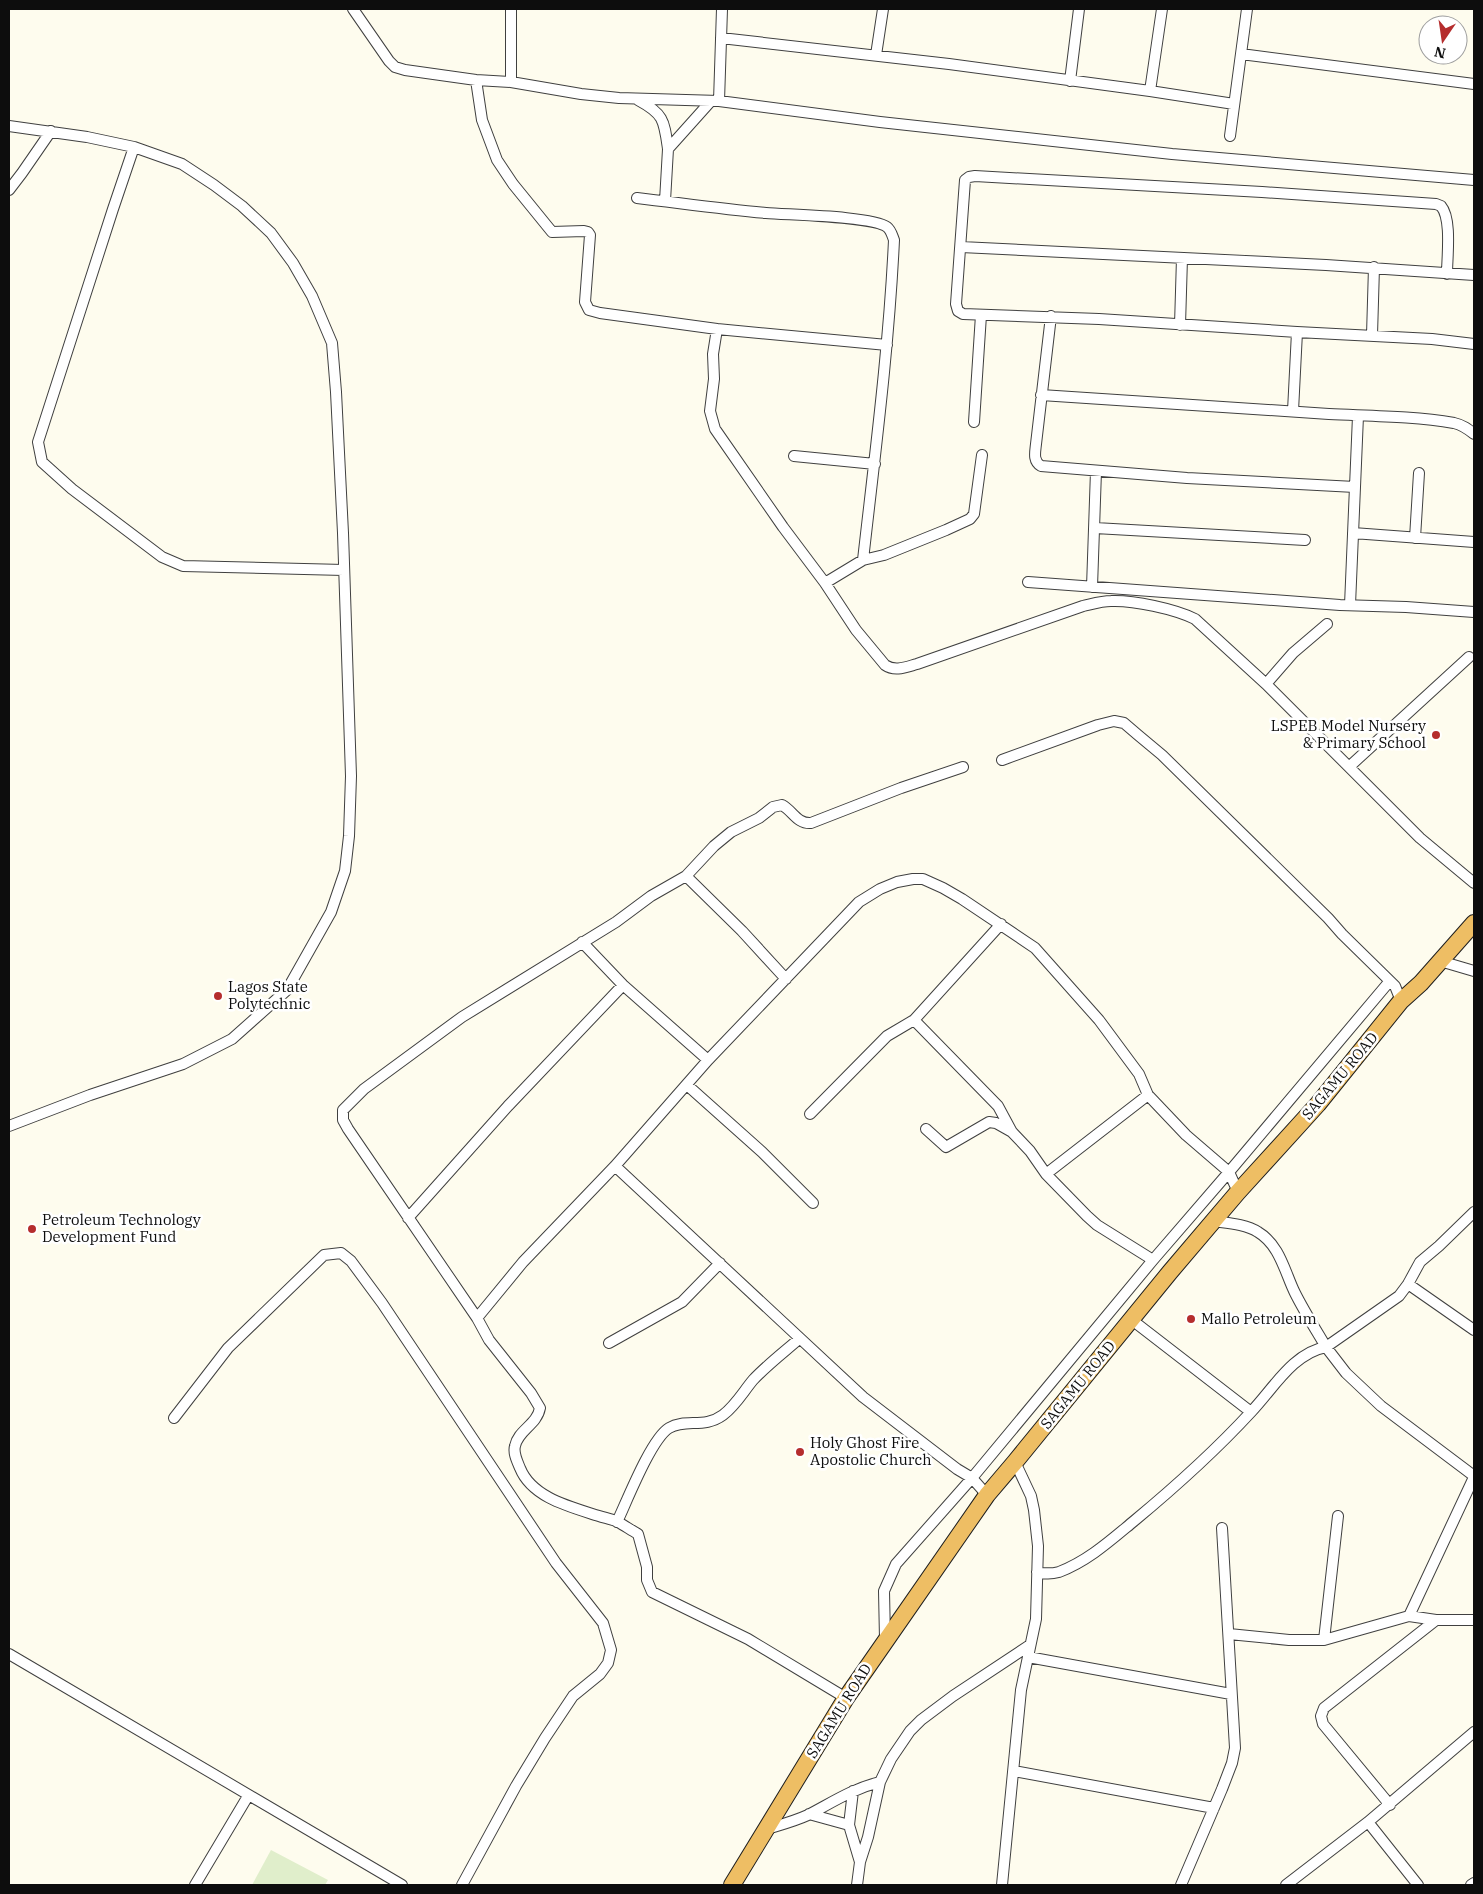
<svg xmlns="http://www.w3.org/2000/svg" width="1483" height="1894" font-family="'IBM Plex Serif',serif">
<rect width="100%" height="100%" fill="#fefcee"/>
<path fill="#e0eecb" d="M271,1850l57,30 -3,5h-73z"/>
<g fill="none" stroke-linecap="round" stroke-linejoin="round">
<defs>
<path id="minor" d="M353,9l36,52 6,6 10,3 71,10 35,2 70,12 38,4 100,3 161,21 292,32 302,26
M511,9v73
M721,38l228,26 201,27 84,13
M1241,54l233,30
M876,55l7,-46
M476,80l6,40 15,40 16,24 39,48 32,-1 4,1 2,3 -5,67 4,8 11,3 117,16 170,16
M1070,81l9,-72
M1150,91l12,-82
M638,100c26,14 26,20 30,49
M719,101l3,-92
M9,126l78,11 47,10 48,17 32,21 28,21 29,27 22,30 19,33 20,47 4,49 7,141 8,243 -2,60 -4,35 -14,41 -44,78 -55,49 -49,25 -93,31 -81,31
M1230,136l17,-127
M134,147l-21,62 -75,233 4,20 30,27 90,68 21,9 161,4
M9,190l13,-17 29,-42
M637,198c43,5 85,11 129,15 22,2 106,3 121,14 4,3 5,8 7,13 -5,107 -19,214 -31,320
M665,201l3,-52 43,-48
M961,247l365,18 148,10
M1447,274c0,-17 5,-55 -6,-68l-5,-2 -174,-12 -287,-16 -6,1 -4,3 -9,124 2,7 5,3 136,5 198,13 135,7 42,5
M1051,316l-15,128c-1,9 -3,17 5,22l146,12 168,9
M1180,325l2,-67
M717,329l-4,25 1,25 -4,32 5,18 68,98 42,56 31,47 29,35c10,7 21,2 32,-1l166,-58c9,-2 19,-5 28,-5 22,-1 64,8 84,18l71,65 154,154 54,45
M1372,335l2,-68
M1041,395c96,7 192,12 288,19 42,2 85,2 125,9 9,2 14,6 20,11
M1293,411l4,-79
M974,422l7,-107
M794,456l81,8
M1095,528l210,12
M1353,533l121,9
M1415,538l4,-65
M1028,582l312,23 66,2 68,5
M825,583l38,-23 21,-5 62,-25 24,-11 4,-5 8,-59
M1092,587l4,-116
M1350,605l8,-189
M1266,684l27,-31 34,-29
M1002,760l96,-35 16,-4 10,2 14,12 24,20 166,163 14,16 53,52 6,15
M1350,766l119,-109
M686,876l56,55 44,48
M582,942l41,43 85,75
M1440,961l34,10
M914,1020l84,86 14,26 18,19 16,23 41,42 10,9 56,35
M687,1085l75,67 51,51
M810,1114l77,-78 27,-16 87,-96
M926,1129l20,18 43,-25 7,1 16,9
M615,1166l248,231 94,72 15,9 15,17
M1046,1174l102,-79
M408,1218l100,-112 115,-121
M1213,1221c14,2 33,3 45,11 22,13 27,41 37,61 9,18 21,37 31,54l73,-51 9,-12 12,-22 19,-16 35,-34
M1408,1284l66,46
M477,1318l46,-56 92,-96 93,-106 151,-158 21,-13 17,-7 16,-3h10l20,9 19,11 73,49 64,72 40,54 9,21 38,40 43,37 9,20
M1132,1320l119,92
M609,1343l73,-41 38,-39
M174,1418l54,-70 96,-93 17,-2 10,8 31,42 174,260 47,60 8,27 -3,13 -8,11 -27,22 -28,42 -29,48 -54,99
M617,1522c10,-21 34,-83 52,-94 17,-10 35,1 54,-13 13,-10 20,-23 30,-35 14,-15 31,-28 46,-41
M1037,1572c8,2 14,2 22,0 29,-11 52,-32 75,-51 41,-34 81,-70 117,-109 22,-23 42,-59 75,-65l20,26 35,33 93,70
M1409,1616l65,-139
M1229,1634l60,6h35l14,-124
M885,1639l-1,-48 12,-27 76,-86 181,-218 76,-88 160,-190
M1324,1640l85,-24 27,4h38
M9,1654l393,231
M1028,1657l203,37
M846,1698l-98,-59 -96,-47 -5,-12v-13l-9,-33c-7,-4 -13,-8 -20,-12 -6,-3 -13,-4 -19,-6 -28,-9 -67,-18 -79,-48 -3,-7 -7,-15 -5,-22 3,-16 22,-21 25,-38l-9,-15 -42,-53 -12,-22 -129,-189 -5,-9v-10l21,-21 98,-72 154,-95 35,-26 35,-20 28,-30 17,-14 28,-14 14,-11 9,-2c11,6 15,19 29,18l90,-35 62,-21
M1014,1771l200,37
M853,1791l-4,34 11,37
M1390,1805l-67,-81 -2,-8 3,-8 112,-88
M809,1814l40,11
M1368,1822l50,63
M767,1829c13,-4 28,-8 41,-14 25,-13 44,-26 72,-33
M195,1885l53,-89
M857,1885l3,-23 8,-25 12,-55 11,-23 19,-28 11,-11 32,-24 77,-51
M1002,1885l19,-195 15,-71 2,-73 -4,-36 -3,-14 -16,-34
M1181,1885l41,-96 10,-26 3,-15 -13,-220
M1286,1885l82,-63 106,-90
M1471,1885l3,-2"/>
<path id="trunk" d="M732,1885l114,-187 141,-203 28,-33 155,-190 68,-80 80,-88 83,-103 20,-18 53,-60"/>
</defs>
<use href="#minor" stroke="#404040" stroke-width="12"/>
<use href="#trunk" stroke="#1e1e1e" stroke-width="18"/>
<use href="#minor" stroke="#fff" stroke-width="10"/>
<use href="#trunk" stroke="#eebe64" stroke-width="16"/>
</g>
<g fill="#b52d2d" stroke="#fff" stroke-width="2">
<circle cx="1436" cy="735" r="5"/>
<circle cx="218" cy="996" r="5"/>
<circle cx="32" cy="1229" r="5"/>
<circle cx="1191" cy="1319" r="5"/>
<circle cx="800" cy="1452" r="5"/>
</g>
<g text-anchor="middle" stroke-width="5" stroke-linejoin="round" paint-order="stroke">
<g font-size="15" fill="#0d0d0d" stroke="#fff" text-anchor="start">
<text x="1426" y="731" text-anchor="end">LSPEB Model Nursery<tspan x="1426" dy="17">&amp; Primary School</tspan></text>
<text x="228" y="992">Lagos State<tspan x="228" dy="17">Polytechnic</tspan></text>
<text x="42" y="1225">Petroleum Technology<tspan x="42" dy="17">Development Fund</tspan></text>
<text x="1201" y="1324">Mallo Petroleum</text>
<text x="810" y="1448">Holy Ghost Fire<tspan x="810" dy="17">Apostolic Church</tspan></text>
</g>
<g font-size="15" fill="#0d0d0d" stroke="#fff">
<text transform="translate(1340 1076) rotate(-50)" y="5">SAGAMU ROAD</text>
<text transform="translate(1078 1385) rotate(-51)" y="5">SAGAMU ROAD</text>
<text transform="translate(839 1711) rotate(-58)" y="5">SAGAMU ROAD</text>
</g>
</g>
<rect width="1483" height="1894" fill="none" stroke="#0d0d0d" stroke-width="20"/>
<g transform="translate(1443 40) rotate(193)"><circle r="24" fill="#ffffff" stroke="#9e9e9e"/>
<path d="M0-4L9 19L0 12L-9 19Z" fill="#b52d2d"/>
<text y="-8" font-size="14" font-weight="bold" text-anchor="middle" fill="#0d0d0d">N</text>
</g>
</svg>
